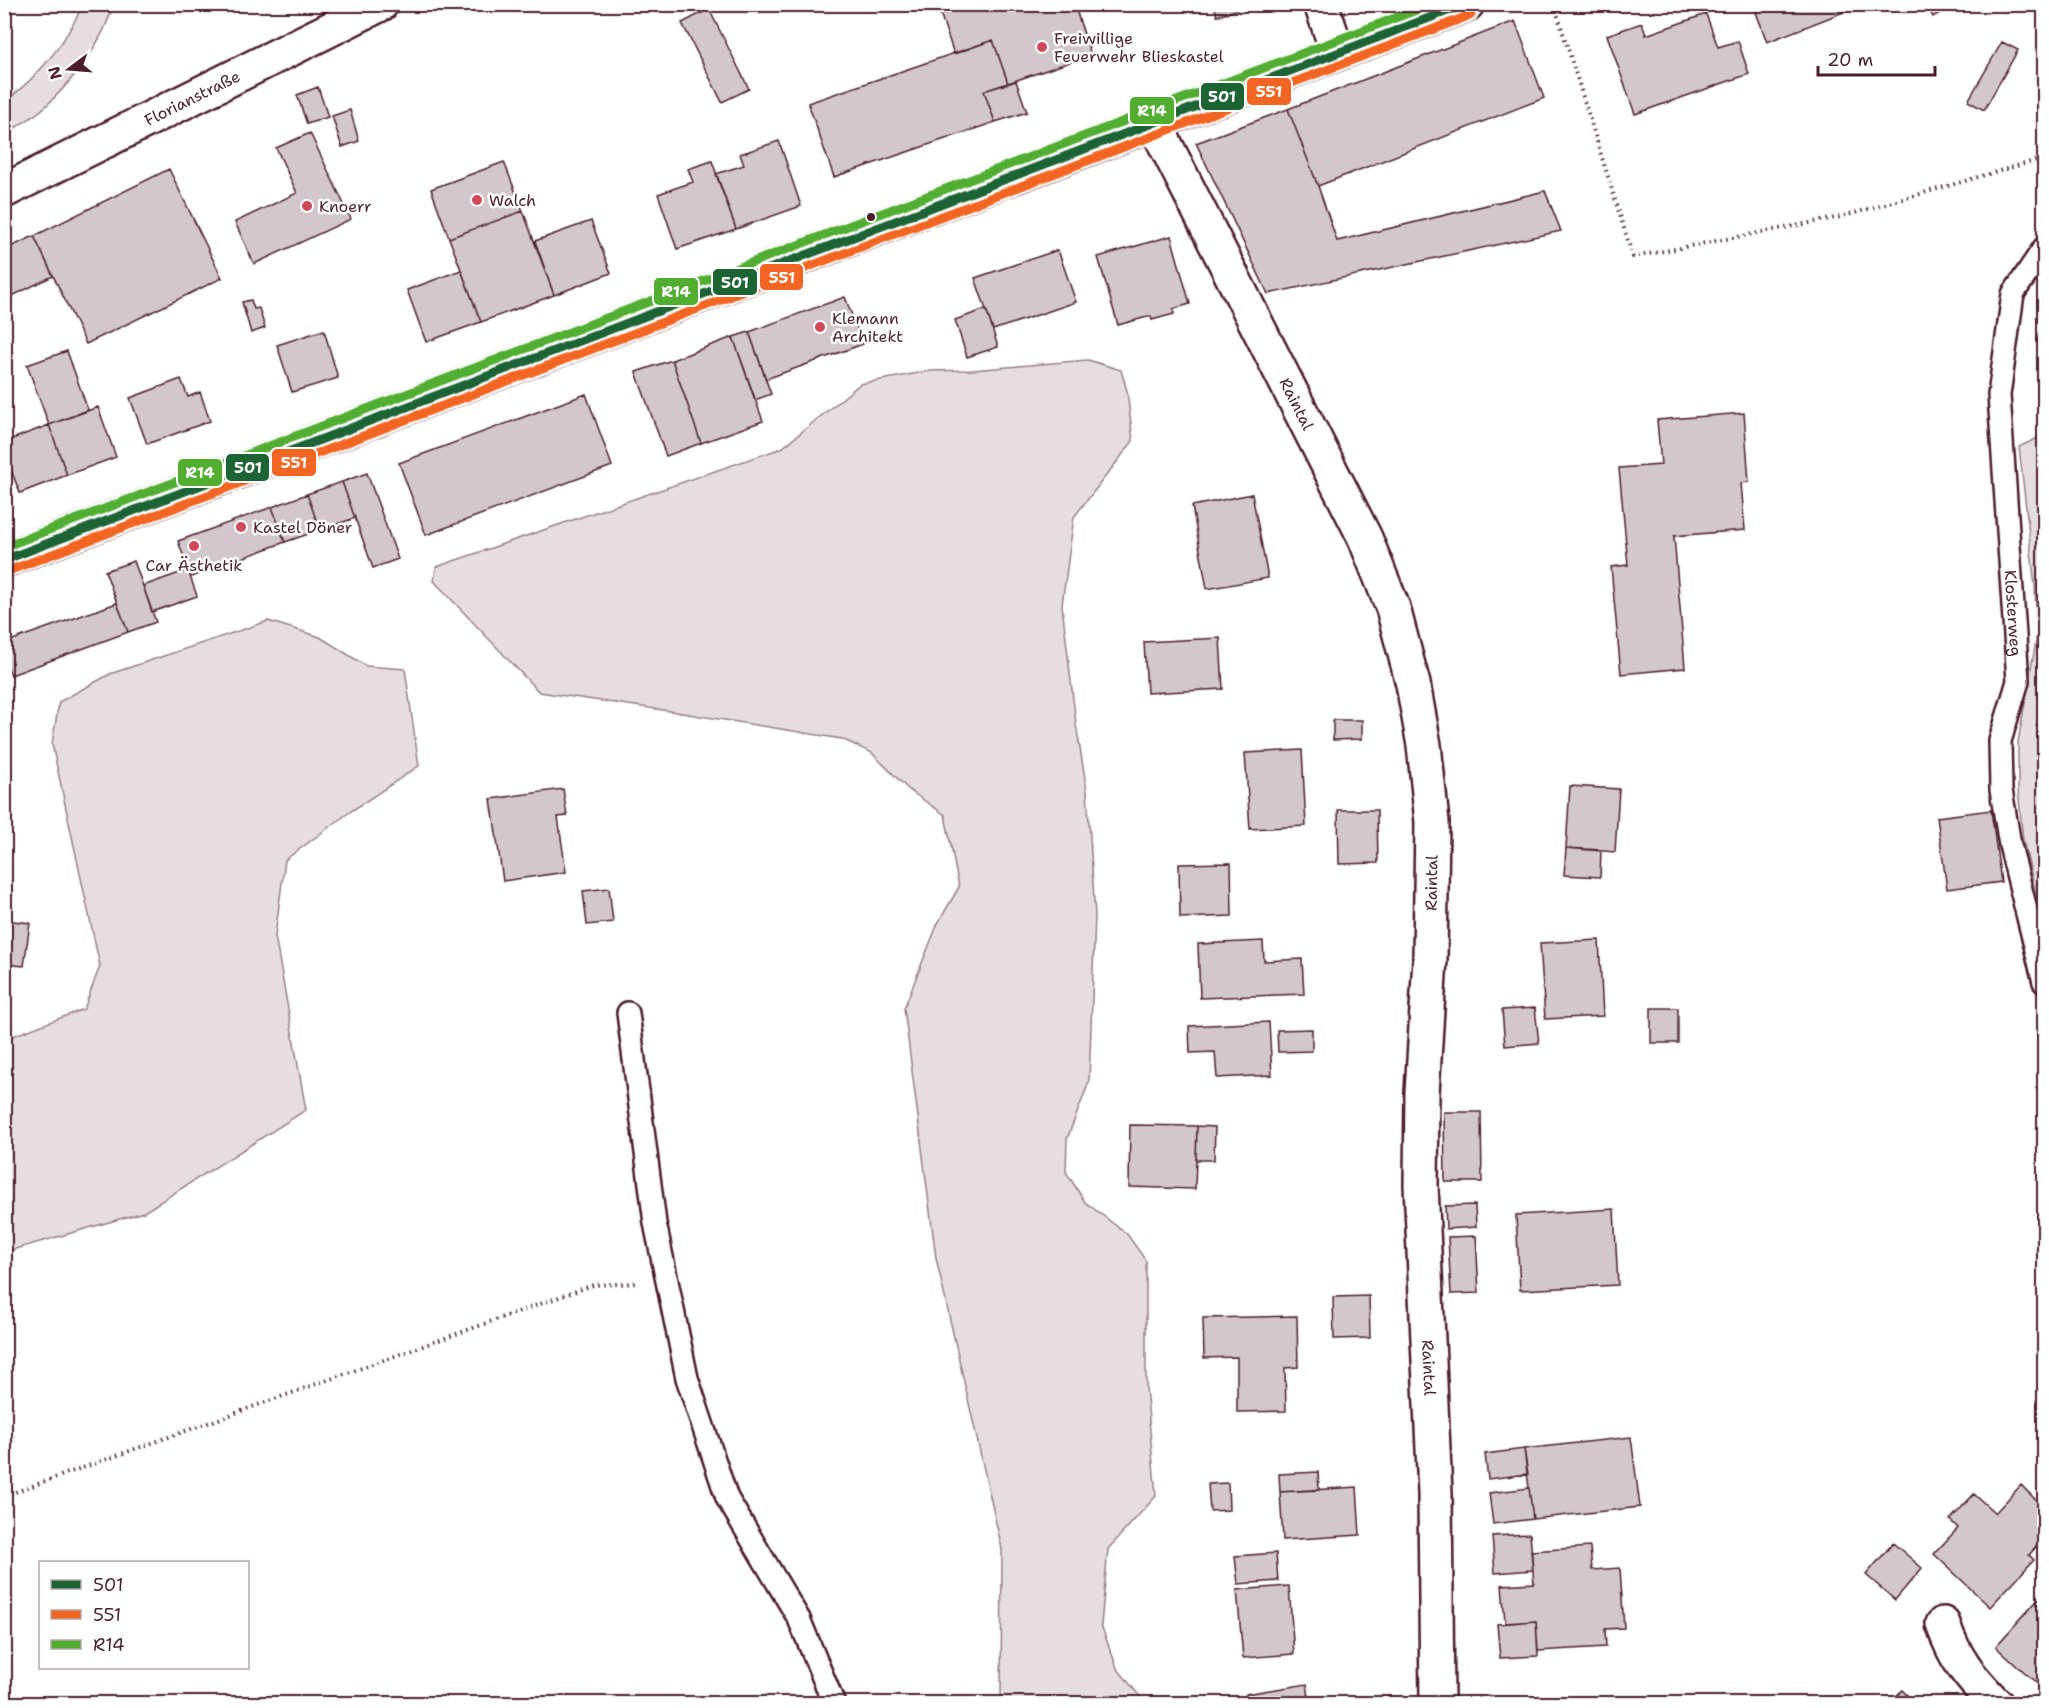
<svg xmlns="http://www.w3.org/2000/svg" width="2049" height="1708" font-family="'Shantell Sans',sans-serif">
<rect width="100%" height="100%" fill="#fff"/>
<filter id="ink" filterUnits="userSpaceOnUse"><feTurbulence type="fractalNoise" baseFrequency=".0167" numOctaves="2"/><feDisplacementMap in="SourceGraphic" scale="12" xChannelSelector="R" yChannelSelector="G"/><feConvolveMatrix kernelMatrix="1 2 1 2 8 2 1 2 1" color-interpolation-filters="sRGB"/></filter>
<g filter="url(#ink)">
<path fill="#e5dee0" stroke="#987e86" stroke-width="1.5" d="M83,4l30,1c-9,36 -39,74 -66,100 -12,12 -29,20 -42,30v-33c35,-28 59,-56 78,-98z
M1088,360l33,10 6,21 6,50 -59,76 -12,88 14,119 11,67 8,124 -6,167 -22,57 -1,33 19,30 42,32 19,27v126l10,109 -48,53 -7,76 16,43 28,35h-144l1,-154 -66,-291 -32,-250 34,-85 21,-36 -14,-72 -36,-25 -37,-37 -30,-14 -172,-28 -131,-19 -105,-111 2,-14 346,-119 78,-64 69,-13 43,-1z
M2044,435v490l-21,-85 -5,-51v-47l19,-107 -2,-49 -16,-139z
M268,621l52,16 46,29 39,3 14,97 -68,45 -66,49 -10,76 31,174 -162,102 -139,40v-213l79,-30 16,-43 -48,-222 7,-42 51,-28z"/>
<path fill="#d2c7cb" stroke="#4a1f2b" stroke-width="1.5" d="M937,4h137l17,51 -83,28 -15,-43 -39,14z
M1214,4h41l-38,12z
M1753,4h111l-97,38z
M1926,4h29l-22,13z
M2003,4h27l-24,9z
M709,9l40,80 -27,13 -40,-79z
M1706,14l12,33 20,-6 11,33 -114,40 -28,-79 35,-12 4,12z
M1515,21l29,77 -226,88 -30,-77z
M993,40l15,43 -24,8 11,31 -161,55 -26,-74z
M2002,42l16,8 -34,60 -16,-9z
M1016,81l11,31 -32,10 -11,-31z
M318,87l10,30 -21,7 -10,-29z
M1288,109l30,77 19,55 208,-50 16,40 -293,63 -72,-151z
M350,110l9,31 -17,6 -10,-31z
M310,133l41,86 -97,45 -19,-42 62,-29 -21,-45z
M779,141l22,65 -65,23 -20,-55 28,-9 -4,-11z
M712,161l24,68 -59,20 -19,-55 35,-12 -5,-13z
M504,162l19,49 -74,27 -18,-49z
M169,169l53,109 -136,66 -52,-108z
M523,211l31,84 -73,27 -32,-84z
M591,221l20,52 -57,22 -19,-54z
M34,236l19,40 -49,24v-50z
M1171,236l19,68 -17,5 1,5 -22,6 -1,-4 -33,9 -20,-68z
M1058,250l18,52 -83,28 -18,-52z
M461,270l20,52 -55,20 -19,-52z
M845,297l18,47 -97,35 -17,-47z
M251,300l3,9 5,-1 6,20 -14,5 -9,-31z
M986,309l12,38 -31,10 -12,-37z
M324,330l14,48 -46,14 -15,-47z
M749,332l22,62 -16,6 -22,-63z
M733,337l30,84 -62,22 -29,-83z
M67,351l21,59 -39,15 -22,-60z
M672,360l29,83 -35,13 -30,-84z
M181,379l7,18 12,-5 10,29 -63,23 -17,-46z
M586,394l26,72 -186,69 -27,-72z
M98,407l18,50 -49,18 -18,-50z
M1744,413l5,69 -8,1 4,47 -71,6 11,132 -64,6 -10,-107 17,-2 -9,-97 42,-3 -4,-45z
M49,425l18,50 -47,18 -16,-41v-10z
M367,473l31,86 -25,9 -31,-86z
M342,482l13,36 -35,12 -13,-36z
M307,494l13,36 -35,12 -13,-35z
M1252,494l16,84 -61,11 -15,-83z
M272,507l13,35 -94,35 -13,-36z
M134,561l22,61 -28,10 -23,-61z
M188,570l9,26 -45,16 -9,-26z
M117,603l11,29 -117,43 -7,-17v-15z
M1220,638l3,51 -76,4 -3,-51z
M1333,720h29v19l-29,1z
M1302,750l4,76 -56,3 -5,-76z
M1570,786l49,3 -4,63 -49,-4z
M563,789l4,27 -9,1 8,55 -63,9 -12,-82z
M1338,810h39l1,53 -39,1z
M1991,810l10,72 -54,7 -10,-72z
M1566,848l35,2 -1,27 -36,-2z
M1231,863l1,53 -52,2 -1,-54z
M609,888l4,34 -26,3 -4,-34z
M4,920l26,3 -6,43 -20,-2z
M1599,940l4,76 -58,3 -5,-76z
M1263,941l1,20 38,-2 2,35 -104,4 -2,-54z
M1535,1008l4,35 -34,3 -3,-36z
M1651,1008h27v35h-27z
M1269,1022l3,53 -55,3 -2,-26 -25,1 -1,-27z
M1312,1029v22l-34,1 -1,-22z
M1444,1112h37l1,70h-37z
M1130,1125l67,1 -2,63 -66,-2z
M1197,1126l18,1 -1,33h-18z
M1475,1205l1,22 -30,2 -1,-23z
M1614,1209l4,76 -98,5 -4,-75z
M1476,1236l3,57 -28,1 -3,-57z
M1369,1296l1,42 -36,1 -1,-42z
M1297,1316l1,51 -13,1 1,43 -49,1v-55l-33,1 -1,-40z
M1631,1437l9,70 -107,12 -9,-70z
M1524,1449l4,25 -40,5 -3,-25z
M1318,1472l1,18 -39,2 -1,-18z
M1228,1483l1,27 -19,1 -2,-27z
M2021,1485l23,23v30l-15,17 5,5 -44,47 -56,-53 24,-26 -8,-8 24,-26 21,19z
M1357,1487l3,48 -77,5 -3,-48z
M1529,1488l4,31 -40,5 -4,-31z
M1530,1534l3,36 -38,3 -3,-37z
M1893,1543l29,25 -27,32 -29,-25z
M1590,1547l2,23 28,-2 4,60 -19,1 1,18 -68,4 -2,-30 -31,2 -3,-38 32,-2 -3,-32z
M1276,1553l2,28 -40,3 -3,-28z
M1289,1586l5,68 -51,4 -6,-68z
M2044,1593v97l-48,-44z
M1536,1621l2,35 -38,2 -3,-34z
M1307,1684l3,20h-63l-1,-10z
M1902,1690l14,14h-27z
M1389,1697l1,7h-30v-2z"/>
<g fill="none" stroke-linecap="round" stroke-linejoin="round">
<defs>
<g id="service">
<path id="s1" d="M2044,248l-31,46 -14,101 19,286 -18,60 1,49 9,55 34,137"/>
<path d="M628,1013l27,210 32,155 40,120 72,121 35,85"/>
</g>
<g id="minor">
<path d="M1321,4l17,49"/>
<path id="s2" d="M1154,122l211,416 28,70 20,76 11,61 8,77 -2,137 -8,134 -1,92 14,308 2,211"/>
<path id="s3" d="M4,191l377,-187"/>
<path d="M1943,1624c12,36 27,53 53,80"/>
</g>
<path id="secondary" d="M4,560l1463,-556"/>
</defs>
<use href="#service" stroke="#4a1f2b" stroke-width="26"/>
<use href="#minor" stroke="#4a1f2b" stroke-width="38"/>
<use href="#secondary" stroke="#4a1f2b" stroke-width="38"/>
<path stroke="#4a1f2b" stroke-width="4" stroke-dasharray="1.5 4.5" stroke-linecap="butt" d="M1554,4l79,253 208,-40 203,-59
M2037,725l7,15
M4,1496l589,-211 45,-2"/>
<use href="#service" stroke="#fff" stroke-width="21"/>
<use href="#minor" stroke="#fff" stroke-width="33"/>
<use href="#secondary" stroke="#fff" stroke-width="33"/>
<defs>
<path id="bus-1" d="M4,560l1462,-556"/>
<path id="bus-2" d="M8,571l1463,-556"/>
<path id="bus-3" d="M4,547l1428,-543"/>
</defs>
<use href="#bus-1" stroke="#fff" stroke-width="14"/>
<use href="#bus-2" stroke="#fff" stroke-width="14"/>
<use href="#bus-3" stroke="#fff" stroke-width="14"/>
<use href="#bus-1" stroke="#1c6434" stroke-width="9"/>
<use href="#bus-2" stroke="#f26522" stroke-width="9"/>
<use href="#bus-3" stroke="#51ae31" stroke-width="9"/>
</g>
</g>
<g fill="#d1495b" stroke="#fff" stroke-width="2">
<circle cx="1042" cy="47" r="6"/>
<circle cx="477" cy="200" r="6"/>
<circle cx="307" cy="206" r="6"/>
<circle cx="820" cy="327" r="6"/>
<circle cx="241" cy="527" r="6"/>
<circle cx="194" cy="546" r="6"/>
</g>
<circle fill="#4a1f2b" stroke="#fff" stroke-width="2" cx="871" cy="217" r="5"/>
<g text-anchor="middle" stroke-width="5" stroke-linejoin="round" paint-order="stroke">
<g font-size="16" fill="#4a1f2b" stroke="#fff" text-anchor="start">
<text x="1054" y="44">Freiwillige<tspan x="1054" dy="18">Feuerwehr Blieskastel</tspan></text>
<text x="489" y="206">Walch</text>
<text x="319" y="212">Knoerr</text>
<text x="832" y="324">Klemann<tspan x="832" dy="18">Architekt</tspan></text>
<text x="253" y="533">Kastel Döner</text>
<text x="194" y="571" text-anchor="middle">Car Ästhetik</text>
</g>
<g font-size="16" fill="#4a1f2b" stroke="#fff">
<text dy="6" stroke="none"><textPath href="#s3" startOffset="210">Florianstraße</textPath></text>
<text dy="6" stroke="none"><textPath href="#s2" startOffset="316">Raintal</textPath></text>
<text dy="6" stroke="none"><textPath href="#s1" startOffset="376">Klosterweg</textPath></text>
<text transform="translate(1431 883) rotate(-89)" y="6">Raintal</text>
<text dy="6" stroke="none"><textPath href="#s2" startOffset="1306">Raintal</textPath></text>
</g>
</g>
<g stroke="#fff" stroke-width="2">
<rect x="1246" y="77" width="46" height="29" rx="6" fill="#f26522"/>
<rect x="1200" y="82" width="45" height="29" rx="6" fill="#1c6434"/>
<rect x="1129" y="96" width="46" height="29" rx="6" fill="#51ae31"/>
<rect x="759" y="263" width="45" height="28" rx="6" fill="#f26522"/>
<rect x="712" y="268" width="46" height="28" rx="6" fill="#1c6434"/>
<rect x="653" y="277" width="46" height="29" rx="6" fill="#51ae31"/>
<rect x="271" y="448" width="46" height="29" rx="6" fill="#f26522"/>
<rect x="225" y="453" width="45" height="29" rx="6" fill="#1c6434"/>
<rect x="177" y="458" width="46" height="29" rx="6" fill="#51ae31"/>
</g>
<g font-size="16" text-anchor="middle" font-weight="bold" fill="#fff">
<text x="1269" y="97">551</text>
<text x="1222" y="102">501</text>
<text x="1152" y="116">R14</text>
<text x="782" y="283">551</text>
<text x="735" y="288">501</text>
<text x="676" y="297">R14</text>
<text x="294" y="468">551</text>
<text x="248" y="473">501</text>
<text x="200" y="478">R14</text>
</g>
<rect width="2049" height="1708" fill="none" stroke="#fff" stroke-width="24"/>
<rect x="12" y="12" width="2025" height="1684" fill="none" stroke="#4a1f2b" stroke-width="2" filter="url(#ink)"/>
<rect x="39" y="1561" width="210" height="108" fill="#ffffff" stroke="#b7a5aa" stroke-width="1.5"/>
<rect x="51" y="1580" width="30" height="9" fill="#1c6434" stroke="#b7a5aa" stroke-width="1.5"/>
<text x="93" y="1591" font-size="18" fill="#4a1f2b">501</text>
<rect x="51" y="1610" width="30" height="9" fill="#f26522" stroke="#b7a5aa" stroke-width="1.5"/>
<text x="93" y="1621" font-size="18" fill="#4a1f2b">551</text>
<rect x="51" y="1640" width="30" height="9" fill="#51ae31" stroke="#b7a5aa" stroke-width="1.5"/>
<text x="93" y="1651" font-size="18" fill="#4a1f2b">R14</text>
<g transform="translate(69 69) rotate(254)" stroke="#ffffff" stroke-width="4.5" paint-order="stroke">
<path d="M0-4.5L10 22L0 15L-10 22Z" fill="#4a1f2b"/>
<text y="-9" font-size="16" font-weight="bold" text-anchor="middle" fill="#4a1f2b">N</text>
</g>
<path d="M1818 66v9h117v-9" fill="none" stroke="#4a1f2b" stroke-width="3"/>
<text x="1827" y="66" font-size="18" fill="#4a1f2b" stroke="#ffffff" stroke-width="4.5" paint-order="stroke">20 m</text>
</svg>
